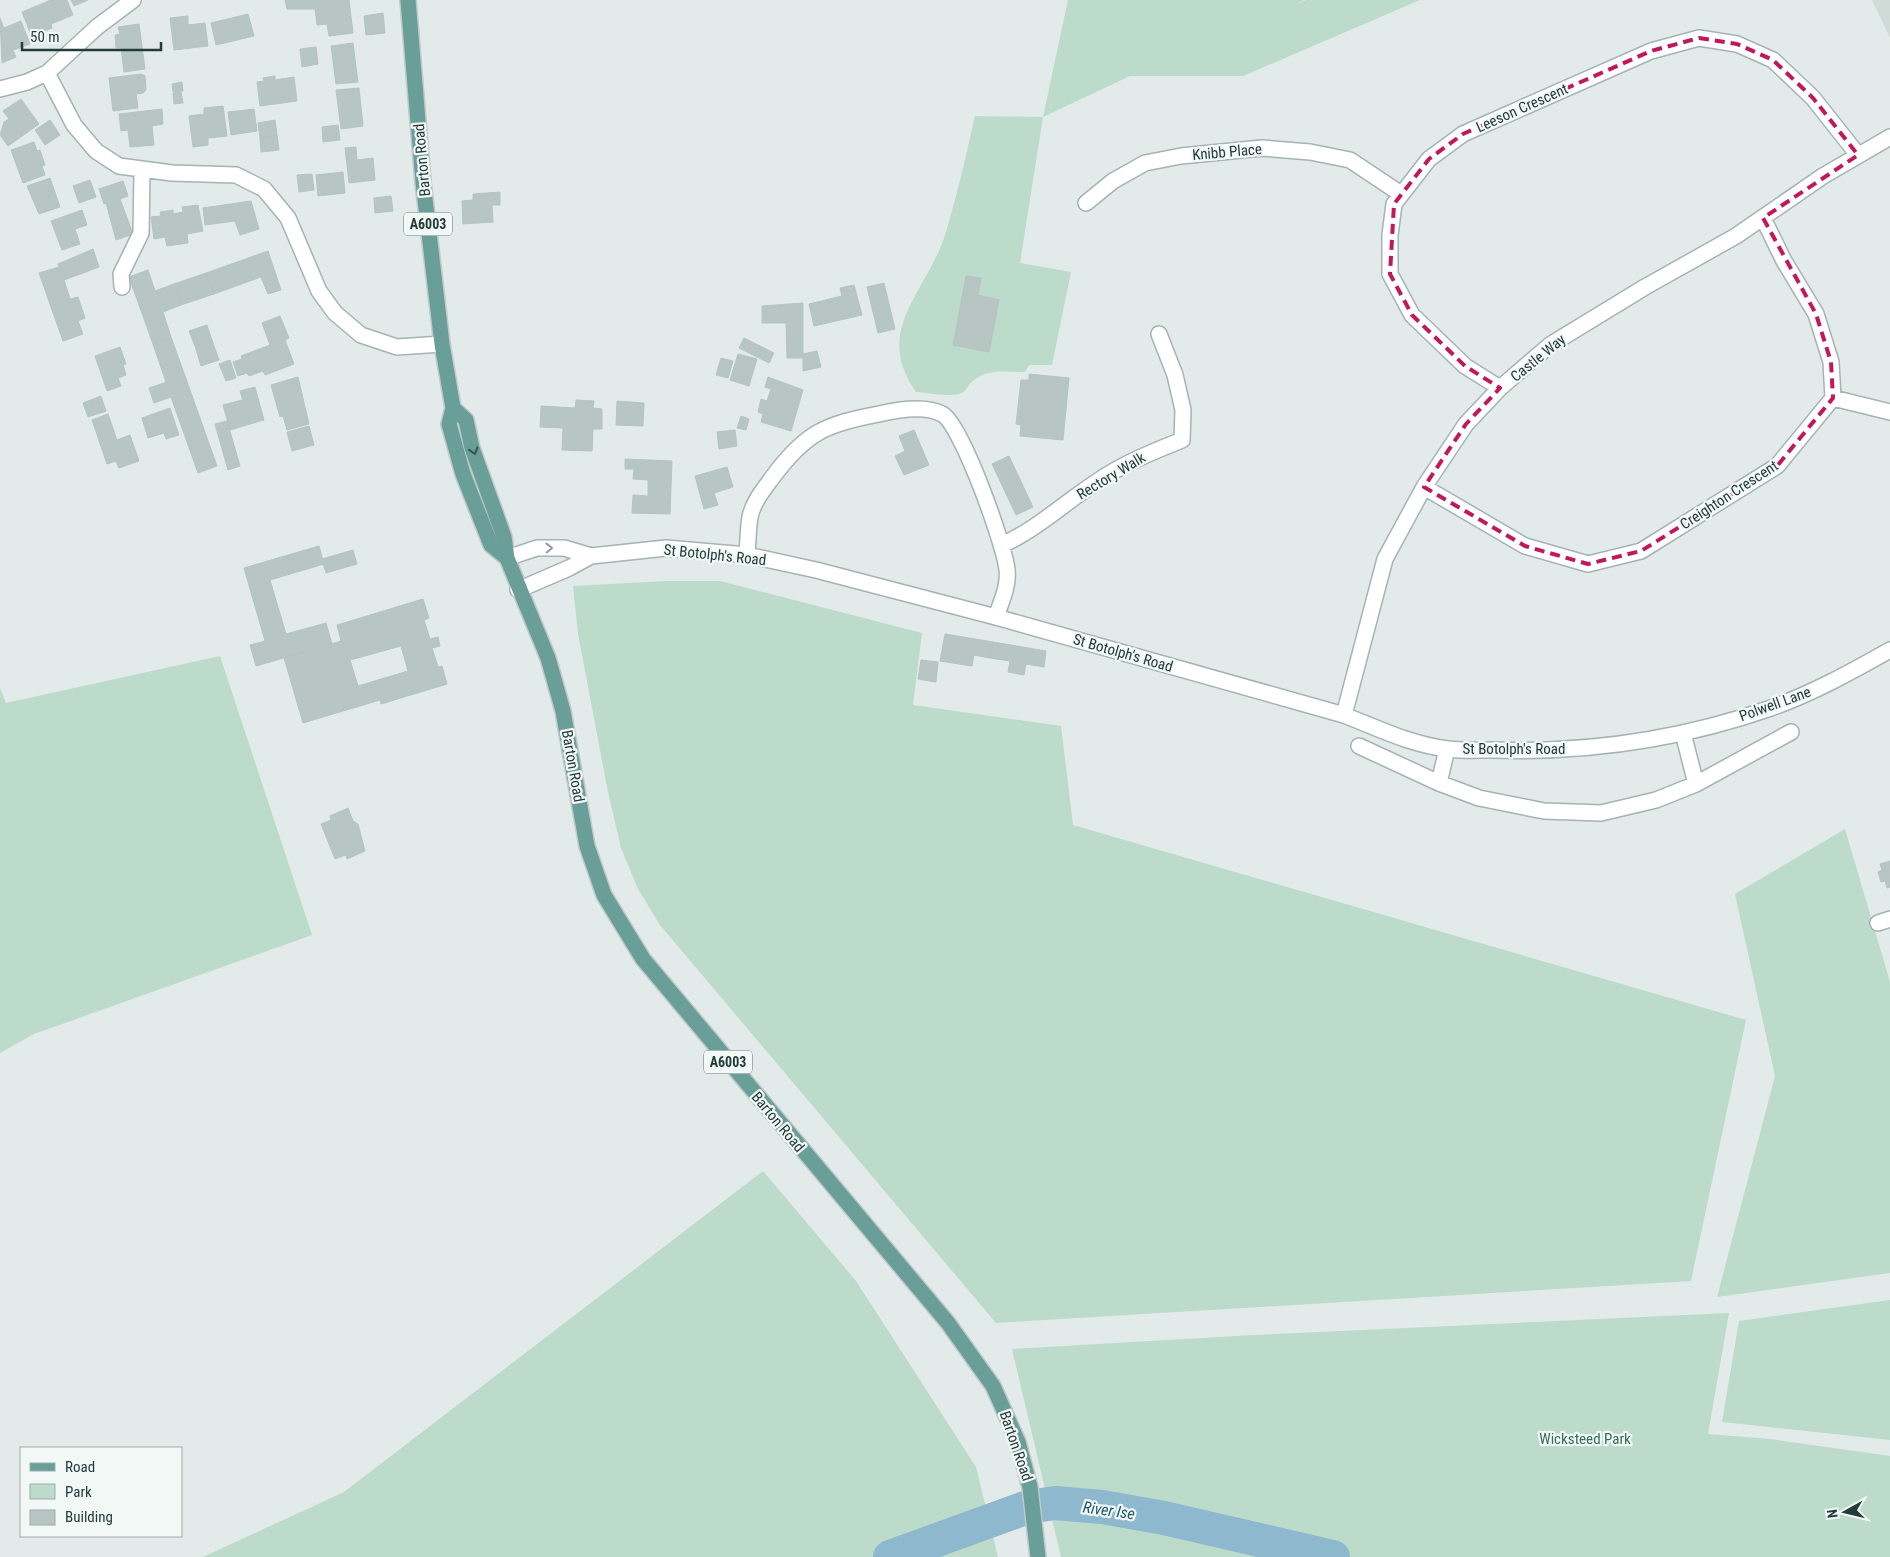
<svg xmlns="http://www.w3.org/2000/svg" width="1890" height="1557" font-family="'Roboto Condensed',sans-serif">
<rect width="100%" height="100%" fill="#e2ebe9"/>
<path fill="#d0dbd8" d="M1872,0h18v38z"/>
<path fill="#bcdbca" d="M1068,0h236l-11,6 13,-6h114l-177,76h-113l-87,41 -23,146 51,9 -19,93h-23l-4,7c-18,0 -38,-4 -52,9 -6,4 -6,11 -14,13 -12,3 -30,-1 -43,-2 -44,-62 11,-100 29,-157 12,-39 21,-79 30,-119l68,1z
M666,581h54l202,52 -9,72 148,21 12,99 673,195 -55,261 -695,42 -336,-398 -22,-36 -17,-41 -13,-56 -30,-158 -5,-48z
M220,656l92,279 -278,99 -34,19v-365l6,15z
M1845,829l45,153v291l-173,24 58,-221 -40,-182z
M763,1171l93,110 120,186 22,90h-795l141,-65z
M1890,1300v140l-168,-18 17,-101z
M1729,1313l-21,121 62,5 120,17v101h-829l-49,-208 242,-14z"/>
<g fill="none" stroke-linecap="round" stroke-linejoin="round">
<path stroke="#8db8cd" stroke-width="34" d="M890,1557l138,-50 27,-4 47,4 62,11 169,39"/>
</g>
<path fill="#b7c6c2" stroke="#b5c4c0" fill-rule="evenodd" d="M51,0h16l6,15 -22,9 1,4 -12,5 -2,-4 -8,3 -8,-20z
M71,0h17l-14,6z
M285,0h64l4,33 -24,3 -2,-12 -10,1 -2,-16h-28z
M383,13l2,20 -19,2 -2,-19z
M248,14l6,22 -38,9 -5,-22z
M188,16v9l17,-2 3,23 -34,4 -4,-32z
M0,18l4,10 17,-7 9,23 -17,6 3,7 -14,6z
M139,24l6,45 -21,3 -3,-24h-5l-1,-13 5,-1 -2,-7z
M353,43l5,39 -22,2 -5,-38z
M316,47l2,17 -16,3 -2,-18z
M141,74l4,2 1,14 -3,3 -7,1 2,14 -25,3 -4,-33z
M275,76v4l19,-3 3,24 -37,5 -3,-24 7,-1 -1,-3z
M182,82l1,9 -10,1 -1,-8z
M359,88l4,38 -22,3 -5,-39z
M181,92l2,11 -9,1 -1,-11z
M21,99l18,25 -31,22 -8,-11 4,-13 5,-3 -6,-8z
M223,106l4,30 -19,2v7l-15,2 -4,-31 15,-2v-6z
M162,109l1,15 -11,2 2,19 -24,2 -2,-17 -7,1 -2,-17z
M254,109l3,22 -26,4 -3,-23z
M50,120l10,15 -15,10 -10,-15z
M275,120l2,15 -17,3 -2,-15z
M338,125l2,15 -17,2 -1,-15z
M277,135l2,15 -18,2 -1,-14z
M34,142l3,9 3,-1 5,15 -3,1 3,9 -22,8 -12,-33z
M356,147l1,13 16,-2 2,22 -26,3 -4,-35z
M343,172l2,21 -27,3 -2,-21z
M312,174l2,16 -15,2 -2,-17z
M50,178l10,29 -21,7 -12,-28z
M90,180l6,17 -17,6 -6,-17z
M123,181l5,15 -8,3 13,35 -17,6 -10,-37 -2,1 -5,-15z
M500,192v13h-8l1,17 -30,2 -1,-23 11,-1v-6z
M391,196l2,15 -18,2 -1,-15z
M251,201l8,28 -19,6 -5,-14 -30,4 -2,-17z
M198,205l5,26 -16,3 1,9 -21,3 -2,-9 -11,2 -3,-22 10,-1 -1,-4 13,-2v4l10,-2 -1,-5z
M82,210l5,15 -12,4 5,15 -18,6 -11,-29z
M93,249l6,18 -35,13 6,19 8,-2 7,21 -7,3 5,13 -20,7 -24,-68 20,-6 -1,-3z
M268,251l13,39 -13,4 -7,-17 -47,17 -8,-21z
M148,270l7,21 19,-7 7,21 -18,7 8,25 -18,7 -24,-67z
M206,273l8,21 -33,11 -7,-21z
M966,276l15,2 -3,17 21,5 -10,52 -36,-7z
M884,283l11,46 -17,4 -11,-46z
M854,285l8,30 -48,11 -5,-22 33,-8 -2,-8z
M803,303v55h-16l-1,-35h-24v-17z
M280,316l9,22 -4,2 9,24 -29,11 -2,-4 -14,5 -2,-3 -9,3 -5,-14 9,-3 -1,-3 29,-11 -8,-22z
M207,325l5,15 -17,6 -6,-15z
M171,337l14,39 -19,6 -13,-38z
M744,338l30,15 -5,10 -30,-15z
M212,340l7,20 -18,6 -6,-20z
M120,347l6,17 -3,1 3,10 -8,3 3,8 -14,5 -12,-35z
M817,351l4,16 -18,4v-17z
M738,354l19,5 -8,27 -19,-6z
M721,358l12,3 -5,17 -12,-3z
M230,360l6,18 -10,3 -7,-17z
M1029,374l40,4 -6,62 -43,-4 1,-11 -5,-1 5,-44h8z
M185,376l32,90 -19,7 -27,-76 -17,6 -5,-15z
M298,377l11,47 -22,6 -4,-14 -3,1 -9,-32z
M768,377l35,13 -12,41 -30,-9 2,-8 -5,-2 3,-13 6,2 4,-12 -6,-2z
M255,387l9,33 -14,4 -10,-33z
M101,396l5,15 -18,6 -5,-14z
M242,400l8,24 -20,6 -7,-25z
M576,400l18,1 -1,7 9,1v20h-9l-1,22 -30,-1 1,-22 -23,-1 1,-21 34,2z
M617,401l27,2 -1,23 -27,-1z
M170,408l9,27 -13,4 -2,-6 -16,5 -6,-20z
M108,414l9,26 13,-5 9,26 -20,7 -3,-7 -9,3 -15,-44z
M741,416l8,3 -3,11 -9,-2z
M227,421l13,45 -12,4 -13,-46z
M309,426l5,19 -22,6 -5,-19z
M735,430l2,16 -18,3 -2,-17z
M914,430l15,35 -25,10 -9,-19 10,-5 -6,-15z
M1009,456l24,51 -17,8 -24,-51z
M625,459l47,2 -2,53 -38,-1 1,-18 15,1v-16l-15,-1 1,-10h-9z
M727,467l6,20 -19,6 4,12 -14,4 -9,-33z
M319,546l5,18 -54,16 16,54 40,-11 6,21 -76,22 -6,-21 15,-4 -21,-73z
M353,550l4,14 -31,9 -4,-14z
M423,599l6,19 -5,2 6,19 8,-2 2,9 -8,2 6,19 4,-1 5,18 -66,20 -1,-4 -77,23 -19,-65 57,-17 -4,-16zM401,646l7,25 -50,15 -8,-26z
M945,634l48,8 -3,16 -16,-3 -2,11 -32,-5z
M993,642l53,9 -2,16 -18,-3 -2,11 -16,-3 2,-11 -20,-3z
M921,660l17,2 -2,20 -18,-3z
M348,808l5,13 5,3 7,27 -18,8 -1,-4 -11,4 -14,-35 10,-4 -1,-4z
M1890,861v26l-3,1 -2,-7 -4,1 -3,-10 4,-2 -2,-6z"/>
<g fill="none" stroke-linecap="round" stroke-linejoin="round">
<defs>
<path id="minor" d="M47,73l27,52 22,26 23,15 53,7 64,2 28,14 24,29 31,73 16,22 26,22 36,12 45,-3
M0,89l27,-7 20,-9 50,-46 36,-27
M1086,203l27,-22 32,-18 36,-7 81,-8 48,4 40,8 51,34
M122,287l-1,-13 20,-41 1,-62
M1500,388l-35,-22 -53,-51 -22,-41v-39l4,-31 35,-45 34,-25 188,-83 48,-13 38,6 36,16 40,38 45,57
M1833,398l57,14
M1424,487l101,59 63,18 53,-13 136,-85 56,-68 -2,-36 -15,-48 -32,-53 -21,-43
M1002,545c35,-16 61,-41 93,-62 27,-19 57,-31 87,-43l1,-30 -8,-35 -16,-41
M747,555c1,-13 1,-26 3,-38 3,-15 14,-28 22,-39 33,-45 53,-54 107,-64 17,-4 46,-9 63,0 19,9 63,132 65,156 2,16 -6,32 -11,47
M1344,715l41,-156 39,-72 42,-63 34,-36 50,-43 95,-58 91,-51 87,-60 67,-39
M1683,733l13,51
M1359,746l80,37 40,15 65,13 57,2 55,-13 40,-16 95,-52
M1439,783l8,-34
M1878,923l12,-4"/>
<path id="tertiary" d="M507,558l30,-10h27l27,8 75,-8 81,7 69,15 180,47 348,98c33,13 68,30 104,34 14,2 30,1 45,1 94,3 189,-11 278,-42 42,-15 80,-36 119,-58
M518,590l51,-22 22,-12"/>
<path id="primary" d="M408,0l15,182 19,162 11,64 -4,16 14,50 28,71 16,13
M453,408l13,12 6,28 32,89 3,21 41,100 15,53 24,135 17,49 39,64 305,364 45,63 25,56 12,45 8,70"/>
</defs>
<use href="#minor" stroke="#a5b3b1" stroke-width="18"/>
<use href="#tertiary" stroke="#a5b3b1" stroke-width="18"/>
<use href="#primary" stroke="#c1c8c8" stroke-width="18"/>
<use href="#minor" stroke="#fff" stroke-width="15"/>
<use href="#tertiary" stroke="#fff" stroke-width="15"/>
<use href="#primary" stroke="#699e99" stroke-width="15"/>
</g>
<defs><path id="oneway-chevron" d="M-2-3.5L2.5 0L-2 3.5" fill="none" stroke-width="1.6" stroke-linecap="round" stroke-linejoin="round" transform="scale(1.25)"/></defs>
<use stroke="#345451" href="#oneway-chevron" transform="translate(474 451) rotate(73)"/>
<use stroke="#919d9c" href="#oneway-chevron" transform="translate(549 548) rotate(-1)"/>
<path fill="none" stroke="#c2185b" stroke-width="4" stroke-dasharray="10 6" stroke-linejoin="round" d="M1699,38l38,6 36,16 40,38 45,57 -95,63 53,96 15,48 2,36 -56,68 -136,85 -53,13 -63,-18 -101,-59 42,-63 34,-36 -35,-22 -53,-51 -22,-41 4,-70 35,-45 34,-25 188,-83z"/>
<g text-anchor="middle" stroke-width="4.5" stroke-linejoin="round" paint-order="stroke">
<g fill="#f2f8f6" stroke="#617472" stroke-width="1">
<rect x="404" y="212.5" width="48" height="23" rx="4"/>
<rect x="704" y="1050.5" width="48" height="23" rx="4"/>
</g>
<g font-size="14" font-weight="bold" fill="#233b39">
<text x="428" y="229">A6003</text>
<text x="728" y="1067">A6003</text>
</g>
<g font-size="15" fill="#233b39" stroke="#f2f8f6">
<text transform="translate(1522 108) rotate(-24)" y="5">Leeson Crescent</text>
<text transform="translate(1227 152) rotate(-5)" y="5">Knibb Place</text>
<text transform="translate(422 160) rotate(-95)" y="5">Barton Road</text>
<text transform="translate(1538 358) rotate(-39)" y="5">Castle Way</text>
<text transform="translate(1111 476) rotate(-31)" y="5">Rectory Walk</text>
<text transform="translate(1729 495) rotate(-33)" y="5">Creighton Crescent</text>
<text transform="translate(715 555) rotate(6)" y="5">St Botolph's Road</text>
<text transform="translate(1123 653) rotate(16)" y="5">St Botolph's Road</text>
<text transform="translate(1775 704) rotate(-20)" y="5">Polwell Lane</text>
<text x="1514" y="754">St Botolph's Road</text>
<text transform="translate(573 766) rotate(80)" y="5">Barton Road</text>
<text transform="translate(778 1122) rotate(50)" y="5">Barton Road</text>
<text transform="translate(1016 1446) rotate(71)" y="5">Barton Road</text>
</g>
<g font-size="15" fill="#306f53" stroke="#f2f8f6">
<text x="1585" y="1444">Wicksteed Park</text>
</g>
<g font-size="16" font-style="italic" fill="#215873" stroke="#f2f8f6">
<text transform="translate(1109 1510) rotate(8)" y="6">River Ise</text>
</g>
</g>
<rect x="20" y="1447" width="162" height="90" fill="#f2f8f6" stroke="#9facaa"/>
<rect x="30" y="1463" width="25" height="8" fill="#699e99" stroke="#9facaa"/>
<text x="65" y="1472" font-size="15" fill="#233b39">Road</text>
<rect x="30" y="1484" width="25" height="15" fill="#bcdbca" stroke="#9facaa"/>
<text x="65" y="1497" font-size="15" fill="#233b39">Park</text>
<rect x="30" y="1510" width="25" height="15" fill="#b7c6c2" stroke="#9facaa"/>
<text x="65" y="1522" font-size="15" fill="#233b39">Building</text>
<g transform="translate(1845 1512) rotate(262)" stroke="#f2f8f6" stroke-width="4" paint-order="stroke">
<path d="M0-4L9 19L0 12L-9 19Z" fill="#233b39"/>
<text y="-8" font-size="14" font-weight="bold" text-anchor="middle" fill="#233b39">N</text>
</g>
<path d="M22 42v8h139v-8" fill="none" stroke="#233b39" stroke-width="2.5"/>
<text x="30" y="42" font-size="15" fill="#233b39" stroke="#f2f8f6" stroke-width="4" paint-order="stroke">50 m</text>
</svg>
